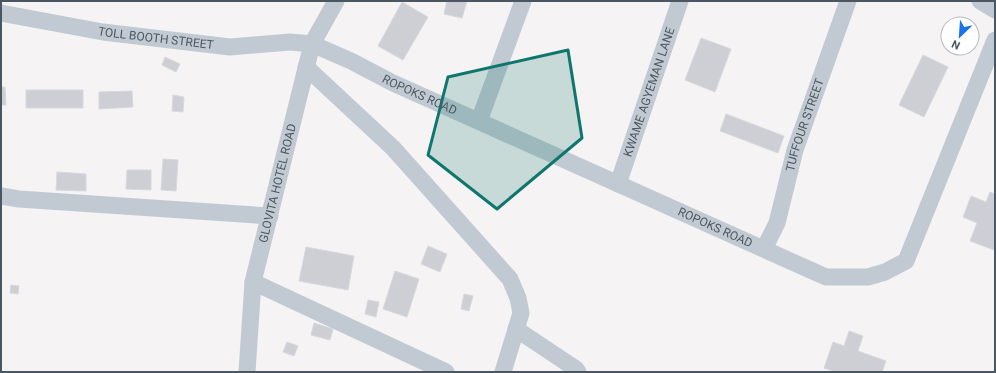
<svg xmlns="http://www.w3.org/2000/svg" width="996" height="373" font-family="Roboto,sans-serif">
<rect width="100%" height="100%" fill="#f5f3f3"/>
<path fill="#cdcfd5" stroke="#d7d9de" d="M447,1h20l-5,17 -18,-4z
M402,2l26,15 -25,43 -25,-14z
M701,38l30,11 -16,43 -30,-12z
M923,55l25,12 -24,50 -25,-12z
M165,57l15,7 -4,8 -14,-7z
M1,87h4l1,18h-5z
M26,90h57v18h-57z
M132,91l1,16 -34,2v-17z
M173,95l11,2 -1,15 -11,-1z
M726,114l58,22 -6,17 -58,-22z
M163,159l15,1 -2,31 -15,-1z
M127,170h24v20l-25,-1z
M57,172l29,2v17l-30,-1z
M990,192l5,2v54l-1,2 -24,-9 7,-18 -14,-6 8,-21 15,6z
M428,246l19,8 -7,18 -19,-8z
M306,247l48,9 -6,34 -49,-9z
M395,271l24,8 -12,38 -24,-8z
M11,285l8,1 -1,8 -8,-1z
M464,294l9,2 -4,15 -8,-2z
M368,300l11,2 -3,15 -11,-3z
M314,323l19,6 -3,11 -19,-5z
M849,331l14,5 -5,15 28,10 -4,11h-46l-12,-4 9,-26 11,4z
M287,342l11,4 -4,10 -11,-4z"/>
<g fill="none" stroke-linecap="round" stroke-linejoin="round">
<g stroke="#c1cad2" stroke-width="17">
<path d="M980,1l15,9"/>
<path id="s1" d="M1,13l102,19 127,15 60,-5 22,2 39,17 42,22 433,194h42l17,-5 21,-11 89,-221"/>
<path d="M306,67l87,81 117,131 8,19 3,15 -18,59"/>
<path d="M479,121l44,-120"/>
<path id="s2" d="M618,184l62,-183"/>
<path d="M1,196l18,3 251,17"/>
<path id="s3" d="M764,249l13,-26 18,-73 53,-149"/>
<path d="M253,282l193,90"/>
<path d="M516,329l60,40 2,3"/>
<path id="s4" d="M247,372l6,-90 59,-238 24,-43"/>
</g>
</g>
<path fill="#0f766e" fill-opacity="0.2" stroke="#0f766e" stroke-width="3" stroke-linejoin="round" d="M568,50l14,88 -85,71 -69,-54 20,-78z"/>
<g text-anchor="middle" stroke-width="4" stroke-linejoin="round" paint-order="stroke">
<g font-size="12" fill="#4a5661" stroke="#fff">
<text dy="4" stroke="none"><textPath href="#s1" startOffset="157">TOLL BOOTH STREET</textPath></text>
<text dy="4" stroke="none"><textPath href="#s2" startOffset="97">KWAME AGYEMAN LANE</textPath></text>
<text dy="4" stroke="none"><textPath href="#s1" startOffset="433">ROPOKS ROAD</textPath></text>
<text dy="4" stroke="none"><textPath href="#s3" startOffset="131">TUFFOUR STREET</textPath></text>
<text dy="4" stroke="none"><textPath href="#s4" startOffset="192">GLOVITA HOTEL ROAD</textPath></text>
<text dy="4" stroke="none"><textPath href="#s1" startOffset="757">ROPOKS ROAD</textPath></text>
</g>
</g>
<rect width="996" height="373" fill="none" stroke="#4a5661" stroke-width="4"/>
<g transform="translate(960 36) rotate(205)"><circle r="19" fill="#ffffff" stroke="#b7bbc0"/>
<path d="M0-3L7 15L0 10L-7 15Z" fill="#1a73e8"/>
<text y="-6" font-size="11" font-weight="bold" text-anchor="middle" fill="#4a5661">N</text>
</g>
</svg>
